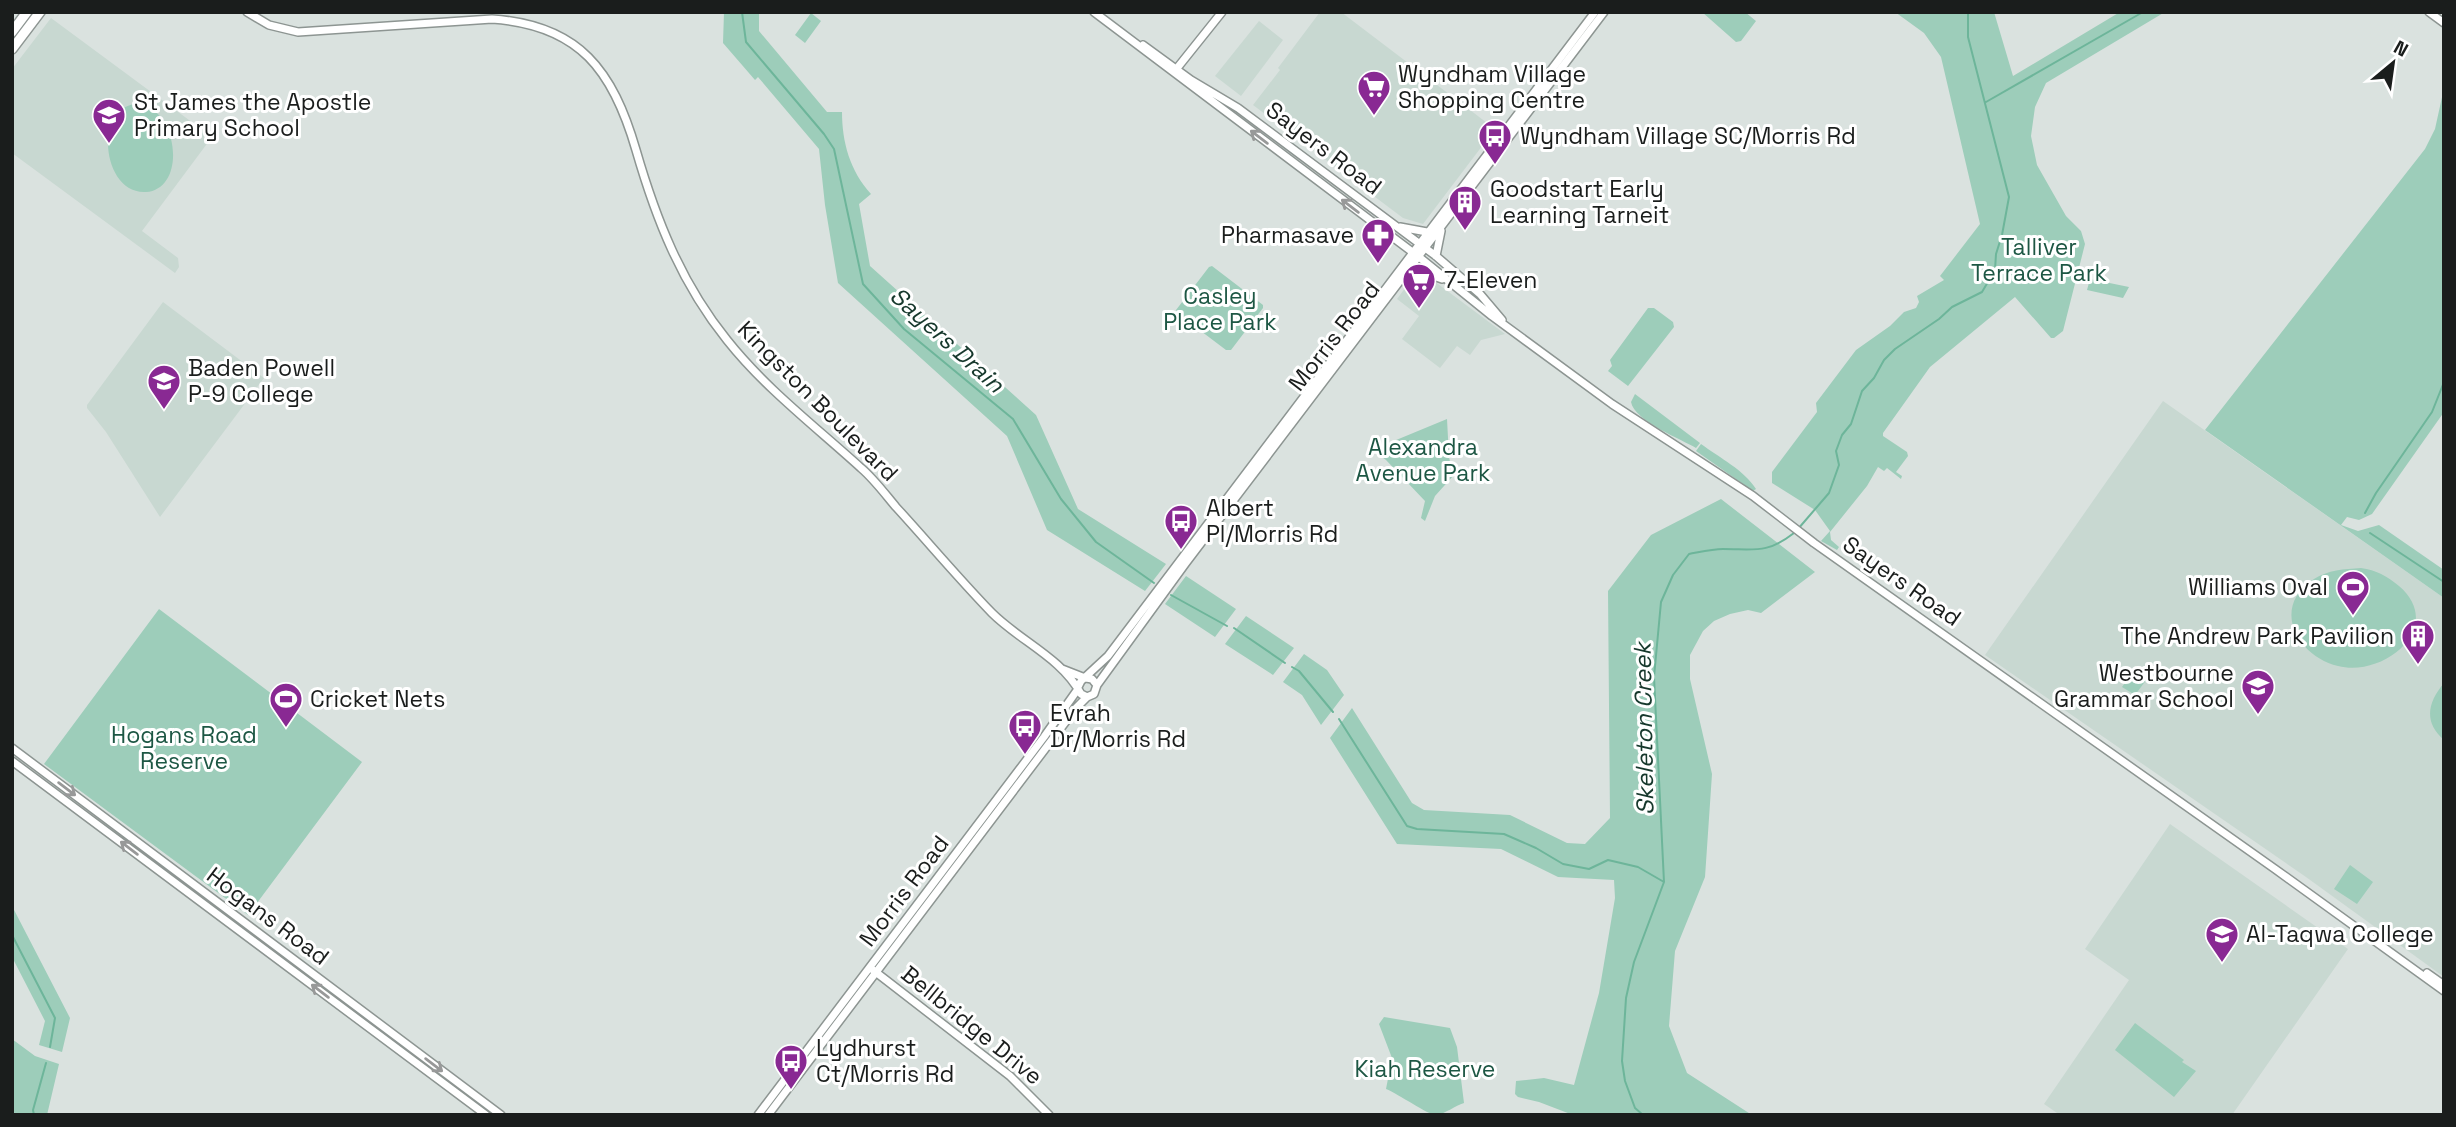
<svg xmlns="http://www.w3.org/2000/svg" width="2456" height="1127" font-family="'Space Grotesk',sans-serif">
<rect width="100%" height="100%" fill="#dae2df"/>
<path fill="#c8d8d1" d="M1320,12h21l154,117 -72,95 -20,-6 -150,-113 27,-35 -2,-2z
M51,18l161,119 -70,94 36,27 1,9 -4,6 -163,-120v-84z
M1259,21l24,19 -42,56 -26,-20z
M1414,276l20,5 71,53 -24,6 -11,15 -13,-9 -17,22 -38,-29 17,-23 -22,-17z
M163,302l101,76 -104,139 -54,-85 -19,-24v-3z
M2163,401l281,197v379l-138,-100 -321,-222z
M2170,824l178,125 -116,166h-172l-16,-11 85,-124 -44,-31z"/>
<path fill="#9dcdba" d="M724,12h35v19l68,81h15c0,30 8,59 29,82l-12,10 11,62 166,149 42,94 88,55 -21,27 -98,-61 -40,-94 -169,-153 -13,-78 -6,-56 -61,-72 -3,3 -32,-37z
M1702,12h43l11,9 -15,20 -5,1z
M1895,12h99l19,64 107,-64h45l-119,71 -11,24 -4,29 6,29 29,51 15,15 4,13 -22,87 -9,7h-3l-36,-41 -85,70 -47,66v3l24,16 1,4 -12,16 6,4 -1,3 -14,-11 -3,3 -6,-4 -11,19 -37,46 1,8 8,7 -2,3 -16,-9 9,-10 -15,-21 -43,-27v-11l45,-60 -1,-9 40,-53 34,-24 14,-14 12,-4 3,-6 -2,-6 27,-16 -4,-4 40,-52 -39,-167 -17,-24z
M811,13l10,8 -16,22 -10,-8z
M2444,88v324l-72,102 -13,6 -12,-3 -6,8 17,6 21,-6 65,45v28l-239,-168 220,-281 10,-20z
M143,104c37,13 42,85 3,88 -46,3 -54,-93 -3,-88z
M1212,266l51,39v3l-32,42h-5l-49,-37 -1,-3 33,-43z
M2090,279l39,8 -6,11 -36,-8z
M1648,308h6l19,14 1,5 -46,59 -20,-15 4,-5 -2,-6z
M1635,394l65,49 -4,5c-13,-8 -62,-27 -65,-46z
M1447,419l2,38 4,19 -18,20 -10,25 -4,-3 4,-17 -39,-41 -14,-10z
M1701,444c19,14 43,26 55,45l-3,2 -57,-40z
M1721,499l94,73 -54,41 -13,-3 -18,4 -16,7 -11,10 -13,24v24l22,95 -7,103 -30,74 -6,75 18,47 65,42h-179l-34,-13 -21,-5 -3,-3 1,-13 28,-3 30,7 25,-92 16,-95 -1,-18 -56,-3 -57,-28 -104,-5 -67,-106 22,-30 60,95 12,7 86,5 57,28 18,1 25,-26 -2,-227 43,-56z
M2361,568c15,2 26,8 38,18 47,40 -14,92 -61,80 -41,-10 -68,-59 -24,-87 14,-9 30,-10 47,-11z
M1186,576l50,33 -21,28 -50,-33z
M159,609l203,153 -114,153 -204,-151z
M1246,616l48,32 -21,27 -48,-31z
M1304,654l23,16 17,25 -23,30 -19,-30 -19,-13z
M2137,666l13,9 -15,20 -13,-8z
M2444,683v57c-21,-18 -16,-38 0,-57z
M2350,865l23,17 -16,22 -23,-15z
M12,906l58,112 -8,34 -23,-7 6,-24 -33,-64z
M1384,1017l66,11 7,19 7,56c-9,3 -18,10 -27,12 -8,1 -38,-21 -51,-26l6,-31 -13,-34z
M2135,1023l49,37 -2,2 14,9 -22,26 -59,-47z
M12,1039l23,17 24,8 -12,51h-35z"/>
<g fill="none" stroke-linecap="round" stroke-linejoin="round">
<path stroke="#6db59a" stroke-width="2" d="M742,12l4,30 78,92 10,15 29,135 41,45 109,90 48,80 35,43 58,41
M1986,102l157,-90
M2365,513l11,-20 56,-81 12,-30
M1798,529l31,-36 10,-28 -3,-14 6,-16 9,-11 11,-33 12,-13 10,-18 11,-11 44,-30 13,-12 30,-15 13,-22 1,-16 6,-19 7,-38 -41,-160v-25
M2370,533l74,49
M1171,595l56,31
M1234,628l51,35
M1292,667l7,4 34,41
M1339,719l68,107 10,3 87,5 32,14 27,16 26,5 19,-9 30,7 26,15
M12,935l43,83 -5,29
M34,1115l-1,-5 13,-47
M1643,1115l-8,-7 -10,-27 -3,-20 4,-63 8,-36 30,-80 -10,-205 7,-75 12,-27 16,-21c11,-2 23,-5 34,-5 32,0 44,5 71,-16"/>
<defs>
<path id="secondary" d="M247,12l22,13 29,7 194,-13c88,6 121,52 144,131 20,69 45,133 91,190 38,48 89,87 134,128 13,11 24,26 35,39 32,35 63,72 96,106 28,28 70,45 89,81l6,3
M1094,12l325,245 73,59 120,88 141,92 61,47 461,326 169,122
M2429,12l15,11
M1143,45l48,35 47,28 198,148 44,38 22,26
M1174,72l48,-60
M1400,227l27,5
M1436,256l5,-25
M1410,270l9,1 23,8
M1062,669l23,9
M1097,685l88,-121 419,-552
M1078,687l3,-6 27,-25 487,-644
M12,748l489,367
M12,761l474,354
M873,970l137,106 39,39
M2427,973l17,12
M758,1115l286,-378 34,-48
M768,1115l308,-407 11,-11 7,-3 3,-9 -5,-6 -6,-1"/>
<path id="highway" d="M12,32l15,-20
M12,49l28,-37"/>
</defs>
<use href="#secondary" stroke="#8d9592" stroke-width="10"/>
<use href="#highway" stroke="#8d9592" stroke-width="12"/>
<use href="#secondary" stroke="#fff" stroke-width="7"/>
<use href="#highway" stroke="#fff" stroke-width="9"/>
</g>
<defs><path id="oneway-shaft" d="M-6 0H5M1.5-3L5.5 0L1.5 3" fill="none" stroke-width="1.6" stroke-linecap="round" stroke-linejoin="round" transform="scale(1.75)"/></defs>
<g stroke="#989999">
<use href="#oneway-shaft" transform="translate(1259 137) rotate(-143)"/>
<use href="#oneway-shaft" transform="translate(1350 206) rotate(-143)"/>
<use href="#oneway-shaft" transform="translate(67 789) rotate(37)"/>
<use href="#oneway-shaft" transform="translate(129 848) rotate(-143)"/>
<use href="#oneway-shaft" transform="translate(320 991) rotate(-143)"/>
<use href="#oneway-shaft" transform="translate(434 1065) rotate(37)"/>
</g>
<defs>
<symbol id="supermarket-pin" viewBox="-11 -11 22 30"><path d="M0 17L-7.5 6A9.5 9.5 0 1 1 7.5 6Z" fill="#892993" stroke="#fff"/><path d="M-6-5.5h2.5l.6 2H6L4.5 2H-2.5L-4.4-4H-6ZM-1.5 3.2a1.3 1.3 0 1 0 .1 0ZM3 3.2a1.3 1.3 0 1 0 .1 0Z" fill="#fff"/></symbol>
<symbol id="school-pin" viewBox="-11 -11 22 30"><path d="M0 17L-7.5 6A9.5 9.5 0 1 1 7.5 6Z" fill="#892993" stroke="#fff"/><path d="M0-5L7-2L0 1L-7-2ZM-4 1L0 2.5L4 1V4Q0 6-4 4Z" fill="#fff"/></symbol>
<symbol id="bus-pin" viewBox="-11 -11 22 30"><path d="M0 17L-7.5 6A9.5 9.5 0 1 1 7.5 6Z" fill="#892993" stroke="#fff"/><path d="M-5-6H5V4H4V6H2V4H-2V6H-4V4H-5ZM-3.5-4V0h7V-4ZM-3.5 1.2v1.5H-2V1.2ZM2 1.2v1.5H3.5V1.2Z" fill="#fff"/></symbol>
<symbol id="building-pin" viewBox="-11 -11 22 30"><path d="M0 17L-7.5 6A9.5 9.5 0 1 1 7.5 6Z" fill="#892993" stroke="#fff"/><path d="M-4-6H4V6H1V3H-1V6H-4ZM-2.5-4.3h1.7v1.8h-1.7ZM.8-4.3h1.7v1.8H.8ZM-2.5-1h1.7V.8h-1.7ZM.8-1h1.7V.8H.8Z" fill="#fff"/></symbol>
<symbol id="pharmacy-pin" viewBox="-11 -11 22 30"><path d="M0 17L-7.5 6A9.5 9.5 0 1 1 7.5 6Z" fill="#892993" stroke="#fff"/><path d="M-2-6h4v4h4v4h-4v4h-4v-4h-4v-4h4Z" fill="#fff"/></symbol>
<symbol id="stadium-pin" viewBox="-11 -11 22 30"><path d="M0 17L-7.5 6A9.5 9.5 0 1 1 7.5 6Z" fill="#892993" stroke="#fff"/><path d="M0-5a6.5 5 0 1 0 0 10a6.5 5 0 1 0 0-10ZM-3.5-1.8h7v3.6h-7Z" fill="#fff"/></symbol>
</defs>
<g fill-rule="evenodd">
<use href="#supermarket-pin" x="1355" y="68" width="38" height="52"/>
<use href="#school-pin" x="90" y="96" width="38" height="52"/>
<use href="#bus-pin" x="1476" y="117" width="38" height="52"/>
<use href="#building-pin" x="1446" y="183" width="38" height="52"/>
<use href="#pharmacy-pin" x="1359" y="216" width="38" height="52"/>
<use href="#supermarket-pin" x="1400" y="261" width="38" height="52"/>
<use href="#school-pin" x="145" y="362" width="38" height="52"/>
<use href="#bus-pin" x="1162" y="502" width="38" height="52"/>
<use href="#stadium-pin" x="2334" y="568" width="38" height="52"/>
<use href="#building-pin" x="2399" y="617" width="38" height="52"/>
<use href="#school-pin" x="2239" y="667" width="38" height="52"/>
<use href="#stadium-pin" x="267" y="680" width="38" height="52"/>
<use href="#bus-pin" x="1006" y="707" width="38" height="52"/>
<use href="#school-pin" x="2203" y="915" width="38" height="52"/>
<use href="#bus-pin" x="772" y="1042" width="38" height="52"/>
</g>
<g text-anchor="middle" stroke-width="6" stroke-linejoin="round" paint-order="stroke">
<g font-size="23" fill="#1a1d1c" stroke="#fff" text-anchor="start">
<text x="1398" y="82">Wyndham Village<tspan x="1398" dy="26">Shopping Centre</tspan></text>
<text x="134" y="110">St James the Apostle<tspan x="134" dy="26">Primary School</tspan></text>
<text x="1520" y="144">Wyndham Village SC/Morris Rd</text>
<text x="1490" y="197">Goodstart Early<tspan x="1490" dy="26">Learning Tarneit</tspan></text>
<text x="1354" y="243" text-anchor="end">Pharmasave</text>
<text x="1444" y="288">7-Eleven</text>
<text x="188" y="376">Baden Powell<tspan x="188" dy="26">P-9 College</tspan></text>
<text x="1206" y="516">Albert<tspan x="1206" dy="26">Pl/Morris Rd</tspan></text>
<text x="2328" y="595" text-anchor="end">Williams Oval</text>
<text x="2394" y="644" text-anchor="end">The Andrew Park Pavilion</text>
<text x="2234" y="681" text-anchor="end">Westbourne<tspan x="2234" dy="26">Grammar School</tspan></text>
<text x="310" y="707">Cricket Nets</text>
<text x="1050" y="721">Evrah<tspan x="1050" dy="26">Dr/Morris Rd</tspan></text>
<text x="2246" y="942">Al-Taqwa College</text>
<text x="816" y="1056">Lydhurst<tspan x="816" dy="26">Ct/Morris Rd</tspan></text>
</g>
<g font-size="23" fill="#1a1d1c" stroke="#fff">
<text transform="translate(1324 148) rotate(37)" y="8">Sayers Road</text>
<text transform="translate(1334 336) rotate(-52)" y="8">Morris Road</text>
<text transform="translate(818 401) rotate(45)" y="8">Kingston Boulevard</text>
<text transform="translate(1902 581) rotate(35)" y="8">Sayers Road</text>
<text transform="translate(904 891) rotate(-53)" y="8">Morris Road</text>
<text transform="translate(268 916) rotate(37)" y="8">Hogans Road</text>
<text transform="translate(972 1025) rotate(39)" y="8">Bellbridge Drive</text>
</g>
<g font-size="23" fill="#1d5744" stroke="#fff">
<text x="2039" y="255">Talliver<tspan x="2039" dy="26">Terrace Park</tspan></text>
<text x="1220" y="304">Casley<tspan x="1220" dy="26">Place Park</tspan></text>
<text x="1423" y="455">Alexandra<tspan x="1423" dy="26">Avenue Park</tspan></text>
<text x="184" y="743">Hogans Road<tspan x="184" dy="26">Reserve</tspan></text>
<text x="1425" y="1077">Kiah Reserve</text>
</g>
<g font-size="24" font-style="italic" fill="#16382c" stroke="#fff">
<text transform="translate(947 340) rotate(42)" y="8">Sayers Drain</text>
<text transform="translate(1644 729) rotate(-91)" y="8">Skeleton Creek</text>
</g>
</g>
<rect width="2456" height="1127" fill="none" stroke="#1a1d1c" stroke-width="28"/>
<g transform="translate(2393 63) rotate(29)" stroke="#ffffff" stroke-width="5" paint-order="stroke">
<path d="M0-5L12 26L0 18L-12 26Z" fill="#1a1d1c"/>
<text y="-10" font-size="19" font-weight="bold" text-anchor="middle" fill="#1a1d1c">N</text>
</g>
</svg>
